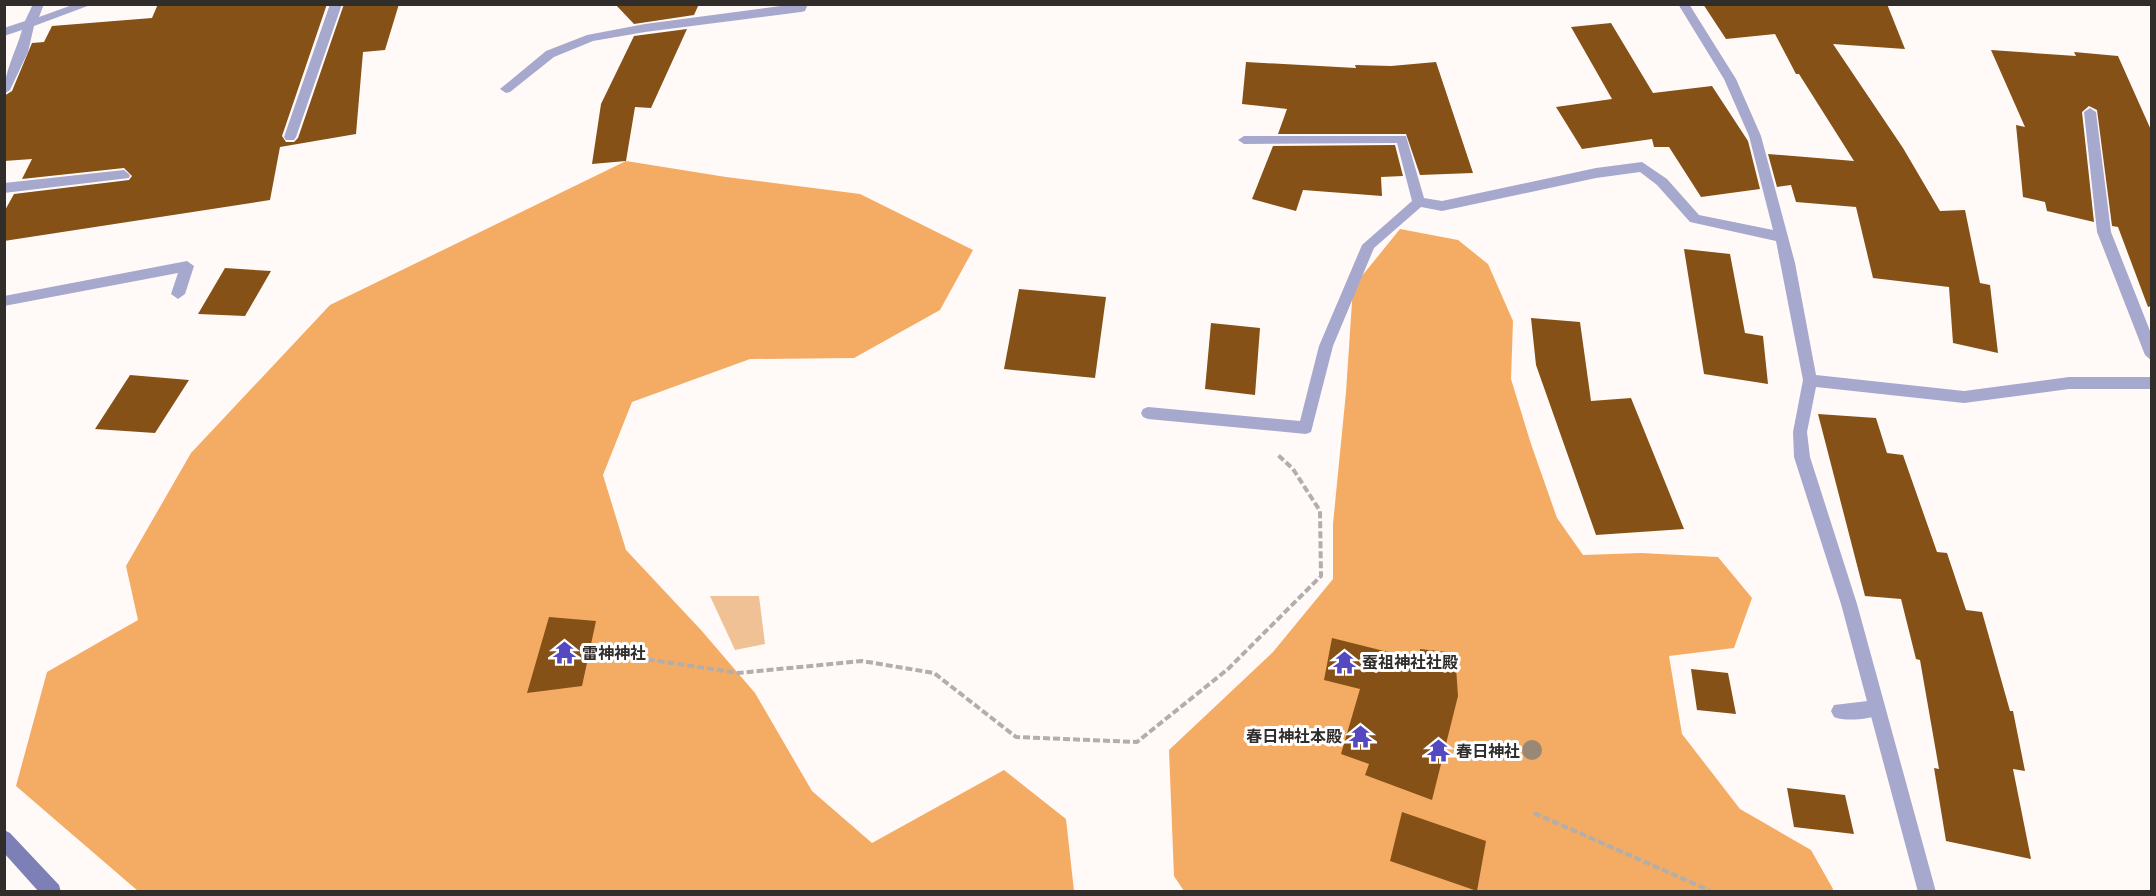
<svg xmlns="http://www.w3.org/2000/svg" width="2156" height="896" font-family="Ubuntu,'Noto Sans JP',sans-serif">
<rect width="100%" height="100%" fill="#fffaf7"/>
<path fill="#f0c195" d="M710,596h49l6,48 -30,6z"/>
<path fill="#f4ab64" d="M626,161l100,16 134,17 113,56 -33,60 -86,48 -104,1 -118,43 -29,73 23,75 75,80 54,63 57,98 60,52 132,-73 62,49 8,72h-936l-122,-105 31,-114 91,-52 -12,-54 65,-113 139,-148z
M1400,229l58,11 30,24 25,57 -2,58 20,65 26,74 26,37 58,-2 77,4 34,41 -18,50 -65,8 13,78 58,75 71,41 22,39 -1,3 -648,-1 -10,-15 -5,-126 104,-98 60,-73v-55l13,-132 7,-105z"/>
<path fill="#855117" d="M158,4h169l-45,132 4,6h8l4,-4 46,-134h55l-14,46 -22,2 -7,82 -76,13 -10,53 -266,41v-29l10,-18 115,-14 3,-4 -8,-8 -102,11 10,-20 -28,2v-65l8,-5 20,-48 12,-1 8,-16 100,-8z
M615,4h84l-5,11 -60,9z
M1703,4h184l18,45 -72,-5 70,104 37,63 25,-1 15,73 10,2 8,68 -45,-10 -4,-56 -76,-9 -17,-71 -60,-5 -5,-17 -14,2 -9,-33 86,7 -55,-87h-3l-21,-40 -49,5z
M1611,23l42,70 59,-7 36,55 12,48 -59,8 -32,-50h-15l-2,-8 -70,10 -26,-42 56,-8 -41,-72z
M687,29l-36,79 -16,-1 -9,54 -34,3 9,-60 33,-68z
M1991,50l85,6 -2,-4 44,4 33,74v176l-3,1 -30,-80 -6,-1 -15,-116 -8,-4 -7,6 12,110 -47,-11 -2,-9 -22,-5 -7,-72 9,2z
M1246,62l110,6 -1,-3 36,1 45,-4 37,111 -53,2 -14,-41h-128l9,-25 -45,-5z
M1395,145l8,31 -22,1 1,19 -79,-6 -7,21 -44,-12 21,-53z
M1684,249l46,5 15,79 18,3 5,48 -64,-10z
M225,268l46,3 -26,45 -47,-2z
M1019,289l87,8 -11,81 -91,-9z
M1531,318l49,4 11,79 40,-3 53,131 -88,6 -60,-170z
M1211,323l49,5 -5,67 -50,-6z
M130,375l59,5 -34,53 -60,-4z
M1818,414l58,4 11,35 16,2 34,97 10,1 19,57 16,2 28,99h3l12,60 -12,-2 18,90 -85,-18 -12,-73 5,1 -19,-109 -4,-1 -15,-60 -36,-3z
M549,617l47,4 -14,65 -55,7z
M1332,638l88,22v-11l35,4 3,43 -26,104 -67,-25 4,-11 -28,-10 19,-65 -36,-9z
M1691,669l37,4 8,41 -39,-4z
M1787,788l58,7 9,39 -60,-7z
M1402,812l84,29 -9,50 -87,-30z"/>
<g fill="none" stroke-linecap="round" stroke-linejoin="round">
<path stroke="#b2aeab" stroke-width="4" stroke-dasharray="7 3" stroke-linecap="butt" d="M618,655l120,18 124,-12 72,12 82,64 121,5 91,-73 93,-93 -1,-65 -27,-42 -15,-14
M1534,813l179,79"/>
<path fill="#a6a8ce" fill-rule="evenodd" d="M1876,700l6,2 3,6 -3,6c-12,5 -36,8 -48,3l-3,-6 3,-6z"/>
<path fill="#a6a8ce" fill-rule="evenodd" d="M33,4h11l-5,13 36,-13h18l-59,22 -6,26 -18,38 -6,4c0,-23 12,-42 18,-64l-18,6v-8l21,-7z
M330,4h12l-46,133 -2,3h-8l-2,-3z
M796,4h12l-3,7 -4,1 -156,20 -52,9 -39,16 -44,35 -4,1 -6,-4 46,-38 41,-16 58,-11z
M1678,4h11l47,75 25,57 34,127 21,112 148,16 105,-14h83v12h-83l-105,14 -148,-16 -9,45 3,25 47,147 79,288h-18l-77,-288 -47,-147 -1,-25 10,-52 -27,-139 -86,-19 -33,-37 -17,-13 -44,6 -154,33 -21,-4 -47,41 -41,98 -22,86 -5,2 -158,-15 -5,-2 -2,-4 2,-4 5,-2 152,14 19,-75 43,-101 50,-44 -15,-58 -153,1 -6,-4 6,-4h162l18,62 18,3 154,-33 46,-6 25,17 32,36 74,15 -24,-94 -25,-57z
M2090,108l6,4 15,120 41,104v25l-7,-6 -48,-123 -13,-120z
M124,170l6,5 -1,3 -125,15v-10z
M187,261l7,5 -9,28 -7,5 -7,-5 7,-21 -174,33v-10z"/>
<path fill="#7d7fb7" fill-rule="evenodd" d="M4,830l6,3 49,52 2,7h-22l-35,-39z"/>
</g>
<circle fill="#998875" cx="1532" cy="750" r="10"/>
<defs>
<symbol id="temple-bare" viewBox="-9 -9 18 18"><path d="M0-6L5-2H3V0L6.5 2.5H4V6H1.5V3h-3V6H-4V2.5H-6.5L-3 0V-2H-5Z" fill="#5549c1" stroke="#fff" stroke-width="2.5" paint-order="stroke"/></symbol>
</defs>
<g fill-rule="evenodd">
<use href="#temple-bare" x="548" y="636" width="33" height="33"/>
<use href="#temple-bare" x="1328" y="646" width="33" height="33"/>
<use href="#temple-bare" x="1344" y="720" width="33" height="33"/>
<use href="#temple-bare" x="1422" y="734" width="33" height="33"/>
</g>
<g text-anchor="middle" stroke-width="6" stroke-linejoin="round" paint-order="stroke">
<g font-size="16" font-weight="bold" fill="#302d2b" stroke="#fff" text-anchor="start">
<text x="582" y="659">雷神神社</text>
<text x="1362" y="668">蚕祖神社社殿</text>
<text x="1342" y="742" text-anchor="end">春日神社本殿</text>
<text x="1456" y="757">春日神社</text>
</g>
</g>
<rect width="2156" height="896" fill="none" stroke="#302d2b" stroke-width="12"/>
</svg>
